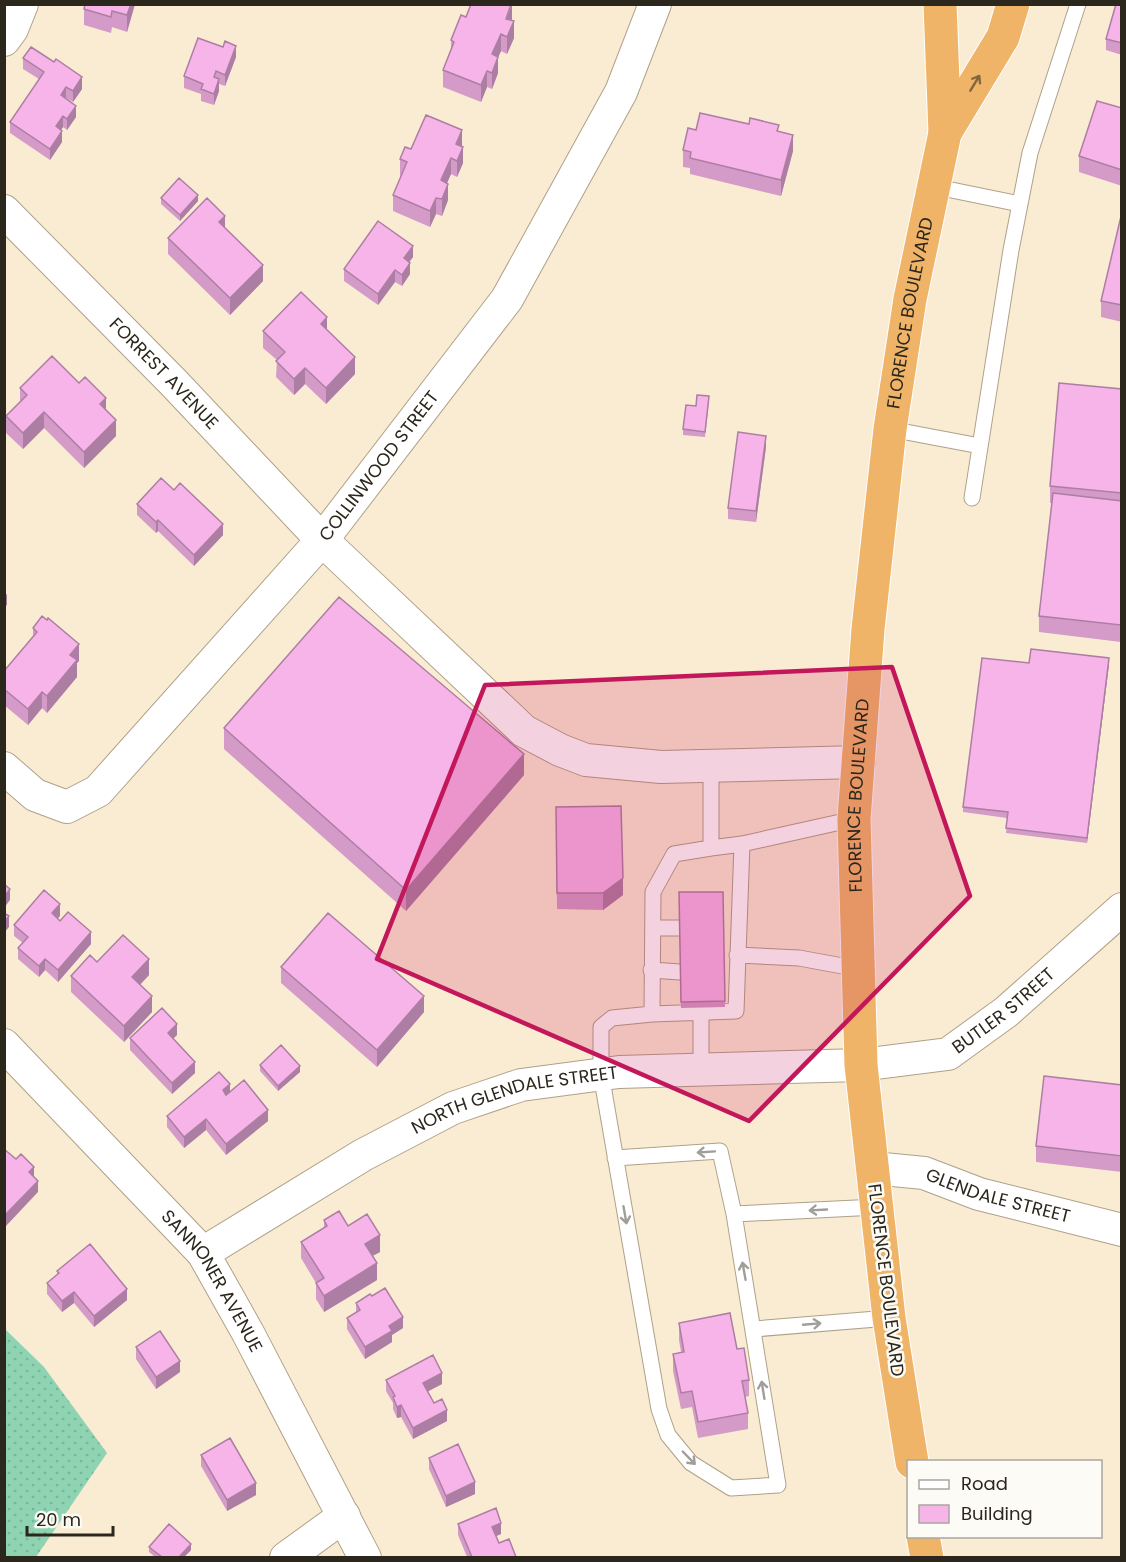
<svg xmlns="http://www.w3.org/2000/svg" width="1126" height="1562" font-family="Poppins,sans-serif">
<defs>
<pattern id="grass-dots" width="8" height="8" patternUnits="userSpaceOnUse" patternTransform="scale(1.5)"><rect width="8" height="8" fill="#8ed3b2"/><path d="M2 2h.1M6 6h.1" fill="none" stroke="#7bb599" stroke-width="1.8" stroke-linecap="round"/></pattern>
</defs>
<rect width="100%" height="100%" fill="#faecd2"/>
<path fill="url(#grass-dots)" d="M5,1329l39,38 63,86 -71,104h-31z"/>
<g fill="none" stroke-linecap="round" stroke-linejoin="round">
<defs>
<path id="service" d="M932,186l88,18
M890,429l90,17
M972,498l39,-248 19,-97 48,-149
M711,766v82l31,-4 112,-25
M653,928h27
M737,955l62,3 60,11
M651,970l29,2
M701,1012v57
M652,1014l84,-3 6,-167
M615,1158l105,-7 14,63 44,271 -47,3 -40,-25 -23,-28 -9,-26 -58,-335v-47l11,-9 40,-4 1,-122 21,-38 37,-6
M734,1214l143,-7
M754,1329l135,-11"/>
<g id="minor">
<path d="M4,40l8,-11 10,-25"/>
<path id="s1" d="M4,211l170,172 148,157 202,191 36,19 26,10 75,7 198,-5"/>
<path id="s2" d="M4,768l31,27 32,12 31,-16 224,-251 185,-241 114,-207 34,-88"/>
<path id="s3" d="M4,1045l199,208 45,80 117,225"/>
<path id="s4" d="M873,1168l51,5 55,21 143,36"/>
<path id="s5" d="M203,1253l160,-98 90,-47 68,-23 98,-13 242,-7 87,-11 58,-42 116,-103"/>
<path d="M286,1558l58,-42"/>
</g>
<g id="trunk">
<path d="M945,133l58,-96 10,-33"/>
<path id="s6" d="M912,1462l-23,-144 -28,-253 -7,-246 14,-190 22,-200 20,-130 35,-166 -5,-129"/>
<path d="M923,1536l4,22"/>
</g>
</defs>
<use href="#service" stroke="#aea189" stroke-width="17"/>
<use href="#minor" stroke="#aea189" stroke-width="34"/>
<use href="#trunk" stroke="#fff" stroke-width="35"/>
<use href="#service" stroke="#fff" stroke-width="15"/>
<use href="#minor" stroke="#fff" stroke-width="32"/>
<use href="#trunk" stroke="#efb468" stroke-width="33"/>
</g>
<path fill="#d49bc8" d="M85,4h50l-8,28 -15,-5 -1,6 -27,-8v-16z
M1122,4v51l-16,-5v-11z
M466,17l46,4 2,17 -7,16 -6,-3 -3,6v16l-6,16 -5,-2 -6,15 -38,-15v-17l8,-21v-9z
M236,57l-11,29 -6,-2v7l-5,14 -13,-4v-7l-17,-6v-12z
M23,58l59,31 -9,13 -7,-4v1l10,18 -9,13 -4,-3 -2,3 1,12 -12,18 -40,-27v-11l29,-43 -16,-10z
M1122,108v78l-43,-14v-16z
M696,130l97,21 -12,45 -91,-22v-6l-7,-1v-17z
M462,146l1,17 -6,14 -6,-3 -4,9 1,17 -6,16 -6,-2 -6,13 -37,-16v-16l8,-19 -1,-1v-16l11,-10z
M161,198l37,3 -18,20 -19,-17z
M1122,212v110l-21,-5v-16z
M225,228l38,53 -33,34 -62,-61v-16z
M413,257l-4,5 1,12 -8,12 -7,-4 -17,23 -34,-24v-12z
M327,330l28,44 -29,30 -21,-20 -11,11 -18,-18 1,-17 -14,-12v-17z
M20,388l86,22 10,26 -32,32 -40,-40 -21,21 -17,-16v-17l14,-14z
M1122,389l-1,253 -82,-10v-16l13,-113h-2v-17z
M709,402l-4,35 -22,-2v-6l13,-23z
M766,447l-10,75 -28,-3v-11z
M174,490l49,45 -29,31 -36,-35 -2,2 -19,-18v-11z
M33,628l46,33 -2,2v14l-30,36 -5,-5 -14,17 -24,-20v-34l29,-34z
M1029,663l80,1 -22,179 -81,-10 1,-15 -44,-6v-5z
M224,728l300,47 -118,136 -182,-162z
M556,824l67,71 -20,15 -46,-1z
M679,892h44l2,115 -44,1z
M60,916l-3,2 34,26 -33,38 -13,-12 -6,7 -21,-18v-11l5,-5 -9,-7v-11z
M97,962l52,13 -9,10 12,27 -28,30 -53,-50v-16z
M281,967l143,45 -47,55 -96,-84z
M177,1035l-4,3 22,35 -23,21 -42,-44v-12z
M260,1065l40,7 -22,19 -18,-20z
M1122,1085v87l-86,-10v-16z
M230,1092l38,29 -42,34 -20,-25 -22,18 -17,-21v-11z
M324,1220l24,6 32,26 -8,4 5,24 -53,32 -8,-13v-16l-15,-25v-16l23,-14z
M57,1271l70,29 -33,27 -20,-24 -12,9 -15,-18v-11l10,-8z
M356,1303l47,25 -11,7v7l-27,17 -18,-30v-11l9,-5z
M679,1323l58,26 12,31v16l-4,1 3,16v16l-50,9 -6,-31 -11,2 -8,-38v-17l8,-2 -2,-12z
M136,1347l44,25 -24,17 -20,-30z
M386,1380l56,4 -14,7 6,12 13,18 -34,18 -12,-22 -4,1 -4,-9v-6l-7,-12z
M201,1455l55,40 -29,16 -26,-45z
M429,1458l46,36 -29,13 -17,-38z
M458,1524l43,10 -5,2 3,7 17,14h-49l-9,-22z
M149,1547l42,3 -7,7h-29l-6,-5z"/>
<path fill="#ad7ea3" d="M131,4h4l-8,28v-17z
M512,4v16l-6,-1z
M514,21v17l-7,16v-17z
M501,34v17l-9,20v-17z
M236,46v11l-11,29v-11z
M498,57v16l-6,16v-16z
M487,71v16l-6,15v-17z
M82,77v12l-9,13v-11z
M219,79v12l-5,14v-11z
M66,87v11l-5,9v-12z
M76,106v11l-9,13v-11z
M63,116v11l-7,11v-12z
M462,130v17l-6,-3z
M62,131v11l-12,18v-11z
M793,135v16l-12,45v-16z
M463,147v16l-6,14v-16z
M451,158v16l-10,23v-17z
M448,184v16l-6,16v-17z
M198,195v6l-18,20v-6z
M436,198v16l-6,13v-16z
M225,216v16l-6,-10z
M413,246v11l-9,12v-11z
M410,263v11l-8,12v-11z
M263,265v16l-33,34v-17z
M395,270v12l-17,23v-11z
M327,317v17l-6,-10z
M355,357v17l-29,30v-16z
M305,368v16l-11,11v-16z
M106,398v16l-6,-10z
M44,412v16l-21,21v-16z
M116,420v16l-32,32v-16z
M766,436v11l-10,75v-11z
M158,520v11l-2,2v-11z
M223,524v11l-29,31v-11z
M7,594v11l-3,3v-12z
M79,644v17l-2,2v14l-30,36v-17l23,-41z
M1109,658v6l-22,179v-5z
M42,692v16l-14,17v-16z
M524,754v21l-118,136v-21z
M623,878v17l-20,15v-17z
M10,889v11l-6,8v-11z
M60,904v12l-8,9v-12z
M9,916v11l-5,6v-11z
M91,932v12l-33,38v-12z
M45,959v11l-6,7v-11z
M149,959v16l-17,18v-16z
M152,996v16l-28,30v-16z
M424,996v16l-47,55v-17z
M177,1024v11l-9,9v-11z
M195,1062v11l-23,21v-11z
M300,1066v6l-22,19v-5z
M230,1084v12l-7,6v-12z
M268,1110v11l-42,34v-11z
M206,1119v11l-22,18v-11z
M34,1167v11l-5,-6z
M38,1181v11l-32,34v-12z
M380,1235v17l-15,8v-16z
M377,1263v17l-53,32v-16z
M127,1289v11l-33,27v-11z
M74,1292v11l-12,9v-11z
M403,1317v11l-11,7v7l-27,17v-12l24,-21z
M180,1361v11l-24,17v-12z
M442,1373v11l-19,10v-11z
M401,1405v12l-4,1v-11z
M447,1410v11l-34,18v-11z
M475,1482v12l-29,13v-11z
M256,1483v12l-29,16v-11z
M501,1523v11l-9,4v-11z
M191,1544v6l-7,7h-5z"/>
<path fill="#f7b4e9" stroke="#ad7ea3" stroke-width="1.5" d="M85,4h46l-4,11 -15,-4 -1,6 -27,-8z
M471,4h40l-5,15 8,2 -7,16 -6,-3 -9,20 6,3 -6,16 -5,-2 -6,14 -38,-15 11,-28 -3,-2 10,-25 5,2z
M1116,4h6v39l-16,-4z
M198,38l25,9 2,-6 11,5 -11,29 -9,-4 -2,6 5,2 -5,15 -13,-5 2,-5 -19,-8z
M31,47l23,15 2,-3 26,18 -9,14 -7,-4 -5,8 15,11 -9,13 -4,-3 -7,10 6,5 -12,18 -40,-27 34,-50 -21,-14z
M1097,101l25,7v62l-43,-14z
M700,113l49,11 1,-6 29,7 -2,6 16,4 -12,45 -91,-22 1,-6 -8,-2 5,-22 8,2z
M426,115l36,15 -6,14 7,3 -6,14 -6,-3 -10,22 7,4 -6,15 -6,-1 -6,13 -37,-16 14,-33 -7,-3 5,-12 6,2z
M179,178l19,17 -18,20 -19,-17z
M207,198l18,18 -6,6 44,43 -33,33 -62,-60z
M1122,212v93l-21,-4z
M378,221l35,25 -9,12 6,5 -8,12 -7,-5 -17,24 -34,-25z
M301,292l26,25 -6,7 34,33 -29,31 -21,-20 -11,11 -18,-18 9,-9 -22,-21z
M52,356l27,27 6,-6 21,21 -6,6 16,16 -32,32 -40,-40 -21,21 -17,-17 21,-21 -7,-7z
M1059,383l63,6v104l-72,-7z
M697,395l12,1 -4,36 -22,-3 3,-24 10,1z
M738,432l28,4 -10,75 -28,-3z
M161,478l13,12 6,-7 43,41 -29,31 -36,-35 -2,2 -19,-18z
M1053,493l69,8 -1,124 -82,-9z
M339,597l185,157 -118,136 -182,-162z
M42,616l5,4 1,-2 31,26 -9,11 7,5 -30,36 -5,-4 -14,17 -24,-20v-18l33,-39 -4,-4z
M1031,649l78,9 -22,180 -81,-10 2,-16 -45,-5 19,-149 47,5z
M621,806l2,72 -20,15h-46l-1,-86z
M4,884l6,5 -6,8z
M44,890l16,14 -8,9 8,8 8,-9 23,20 -33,38 -13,-11 -6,7 -21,-18 10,-11 -14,-12z
M679,892h44l2,109 -44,1z
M4,913l5,3 -5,6z
M328,913l96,83 -47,54 -96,-83z
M123,935l26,24 -17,18 20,19 -28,30 -53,-50 19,-21 7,7z
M162,1008l15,16 -9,9 27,29 -23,21 -42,-45z
M281,1045l19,21 -22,20 -18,-21z
M219,1072l11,12 -7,6 3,5 18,-15 24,30 -42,34 -20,-25 -22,18 -17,-21z
M1044,1076l78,9v71l-86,-10z
M4,1149l12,10 5,-5 13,13 -5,5 9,9 -32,33 -2,-1z
M339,1211l9,15 19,-12 13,21 -15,9 12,19 -53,33 -8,-13 8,-5 -23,-36 26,-16 -3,-6z
M90,1244l37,45 -33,27 -20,-24 -12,9 -15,-18 12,-10 -2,-2z
M385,1288l18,29 -14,9 3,5 -27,16 -18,-29 13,-8 -4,-7 14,-9 2,2z
M730,1313l7,36 7,-1 5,32 -7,1 6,32 -50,9 -6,-31 -11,2 -8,-39 11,-2 -5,-29z
M160,1331l20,30 -24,16 -20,-30z
M433,1355l9,18 -19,10 11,20 8,-4 5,11 -34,18 -12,-23 -4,2 -4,-10 2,-1 -9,-16z
M230,1438l26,45 -29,17 -26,-45z
M458,1444l17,38 -29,14 -17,-38z
M496,1508l5,15 -9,4 7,16 10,-4 7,18h-44l-14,-33z
M169,1524l22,20 -12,13h-17l-13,-10z"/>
<defs><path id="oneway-shaft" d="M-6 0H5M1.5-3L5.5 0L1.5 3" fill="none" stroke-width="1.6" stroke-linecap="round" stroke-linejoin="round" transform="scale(1.5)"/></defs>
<use stroke="#84663f" href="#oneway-shaft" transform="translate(975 83) rotate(-59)"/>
<g stroke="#a09e99">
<use href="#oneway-shaft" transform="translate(706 1152) rotate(176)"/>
<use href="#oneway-shaft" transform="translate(818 1210) rotate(177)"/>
<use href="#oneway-shaft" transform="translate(625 1215) rotate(80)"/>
<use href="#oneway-shaft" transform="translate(744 1271) rotate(-100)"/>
<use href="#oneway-shaft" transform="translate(812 1324) rotate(-5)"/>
<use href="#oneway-shaft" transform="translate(763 1390) rotate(-99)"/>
<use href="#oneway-shaft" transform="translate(689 1458) rotate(46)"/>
</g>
<path fill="#c2185b" fill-opacity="0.2" stroke="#c2185b" stroke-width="4.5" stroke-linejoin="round" d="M892,667l78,229 -221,225 -372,-162 108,-274z"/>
<g text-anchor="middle" stroke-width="5" stroke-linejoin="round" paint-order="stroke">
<g font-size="18" fill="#2c271d" stroke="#fdfbf6">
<text dy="6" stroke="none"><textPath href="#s6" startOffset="1156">FLORENCE BOULEVARD</textPath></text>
<text dy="6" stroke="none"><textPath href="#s1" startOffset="228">FORREST AVENUE</textPath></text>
<text dy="6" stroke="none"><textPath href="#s2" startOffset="540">COLLINWOOD STREET</textPath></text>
<text dy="6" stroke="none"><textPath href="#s6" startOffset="670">FLORENCE BOULEVARD</textPath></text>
<text dy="6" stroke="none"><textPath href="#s5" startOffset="860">BUTLER STREET</textPath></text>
<text dy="6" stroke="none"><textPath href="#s5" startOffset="351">NORTH GLENDALE STREET</textPath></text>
<text dy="6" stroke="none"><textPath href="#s4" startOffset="129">GLENDALE STREET</textPath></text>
<text transform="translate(886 1280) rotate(83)" y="6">FLORENCE BOULEVARD</text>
<text dy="6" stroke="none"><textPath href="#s3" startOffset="316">SANNONER AVENUE</textPath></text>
</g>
</g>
<rect width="1126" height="1562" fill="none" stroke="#2c271d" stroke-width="12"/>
<rect x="907" y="1460" width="195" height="78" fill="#fdfbf6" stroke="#a9a69f" stroke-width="1.5"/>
<rect x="919" y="1480" width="30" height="9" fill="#ffffff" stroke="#a9a69f" stroke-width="1.5"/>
<text x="961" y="1490" font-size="18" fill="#2c271d">Road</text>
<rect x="919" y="1505" width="30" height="18" fill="#f7b4e9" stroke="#a9a69f" stroke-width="1.5"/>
<text x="961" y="1520" font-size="18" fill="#2c271d">Building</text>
<path d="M27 1526v9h86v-9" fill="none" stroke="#2c271d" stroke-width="3"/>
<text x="36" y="1526" font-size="18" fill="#2c271d" stroke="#fdfbf6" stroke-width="4.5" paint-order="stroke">20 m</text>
</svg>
